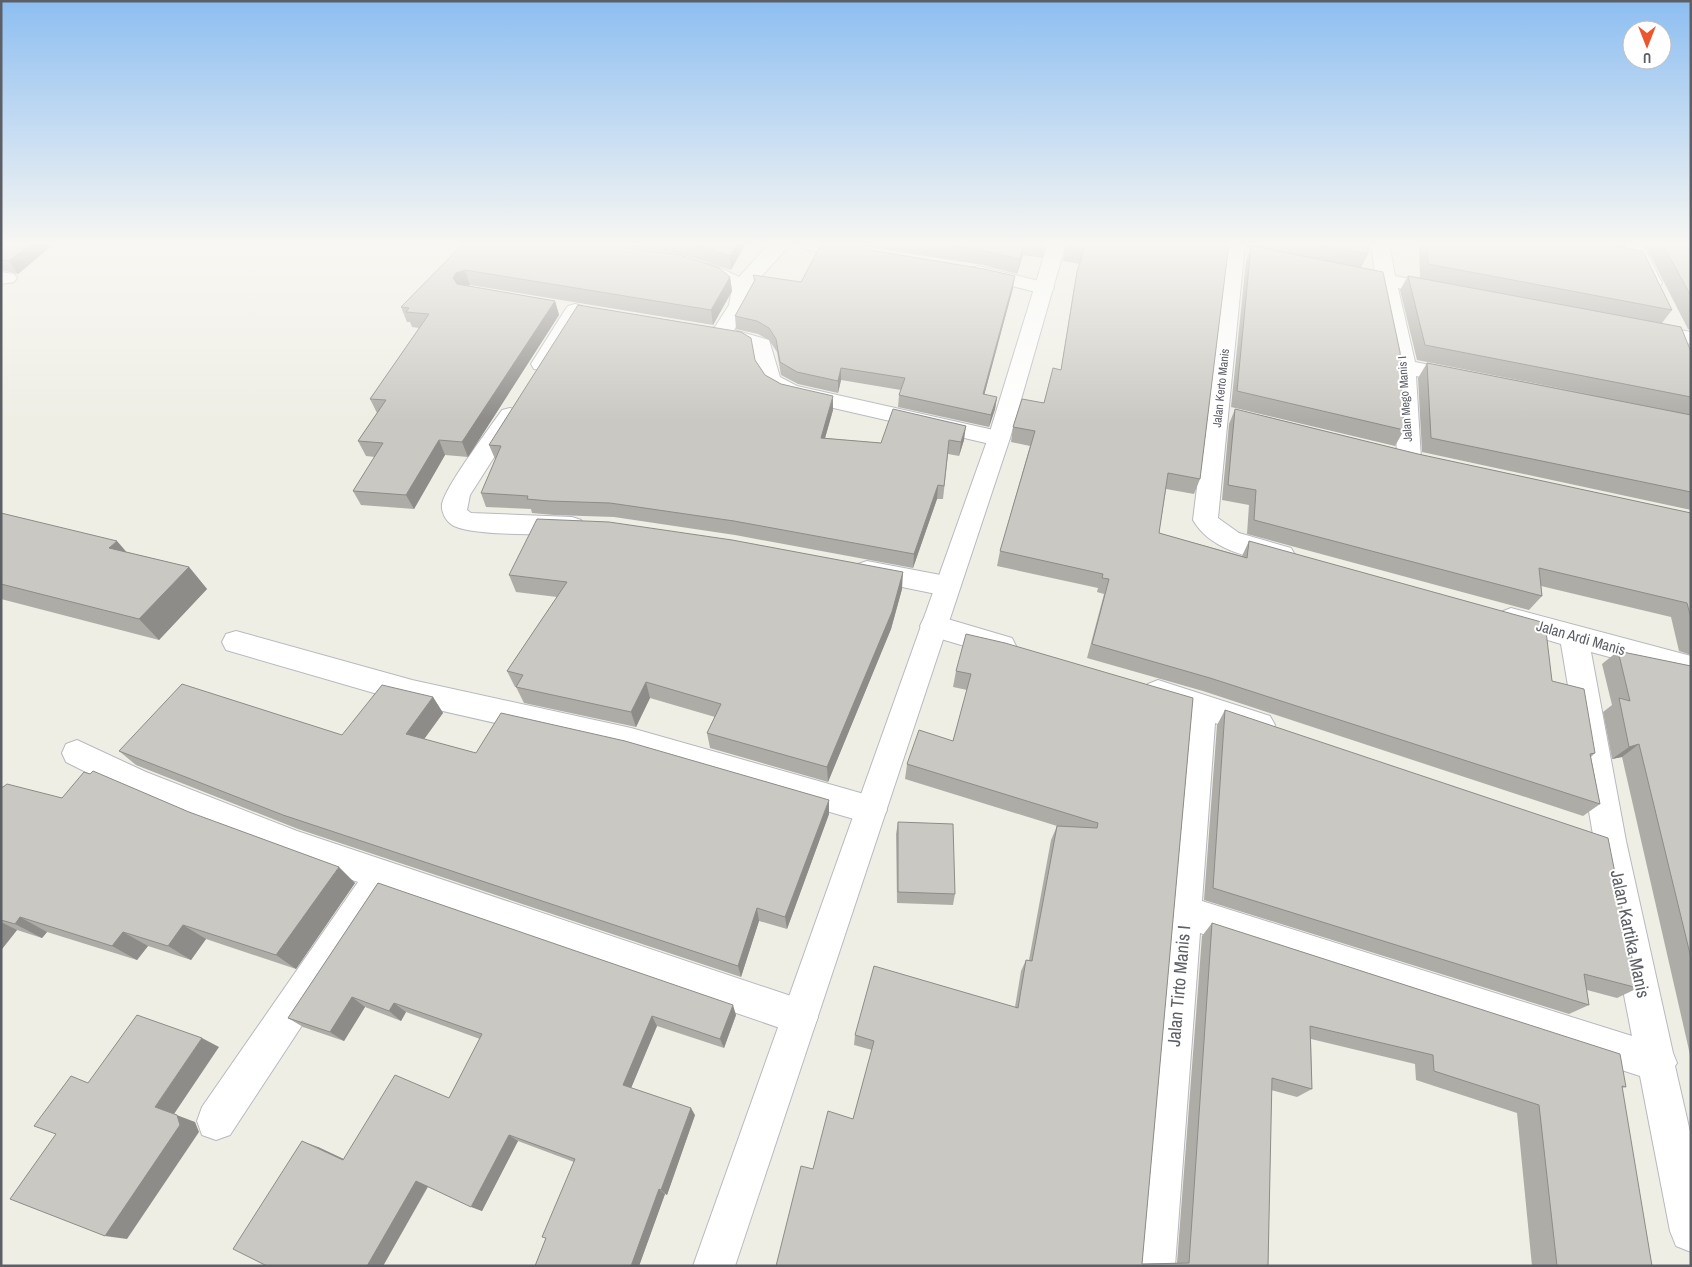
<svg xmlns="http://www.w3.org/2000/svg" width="1692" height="1267" font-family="'Archivo Narrow',sans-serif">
<rect width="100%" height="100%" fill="#efeee5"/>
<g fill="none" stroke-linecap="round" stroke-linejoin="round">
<defs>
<path id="minor" d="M770,243h67l26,5 2,4 -2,4 -7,2 -53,-9 -9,-5 -8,5 -34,38 -3,18 -15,25 35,10 11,37 17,9 210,47 3,5 -3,5 -8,3 -209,-48c-33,-9 -31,-21 -38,-50l-43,-11 -3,-4 3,-4 6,-2 14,-22 3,-16 -25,-13 -19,-5 -3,-4 3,-4c17,-4 37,7 51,14z
M1227,243h18l-27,275 21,15 52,15 4,7 -4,7 -9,2c-32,-7 -71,-13 -89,-44z
M1371,243h18l6,33 53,11 3,4 -3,4 -7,2 -43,-9 17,74 53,11 3,5 -3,5 -8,2 -44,-9 5,83 -4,6 -8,2 -8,-2 -4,-6 -3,-92 -17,-83 -36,-7 -3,-4 3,-4 7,-2 27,5z
M1624,243h18l20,40 -3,4h-14z
M978,266l73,18 3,4 -3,4 -7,2 -73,-18 -3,-4 3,-4z
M1,272l13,2 3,4 -3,4 -13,2z
M575,304l7,2 3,4 -32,54 -3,5 -8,1 -8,-1 -3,-5 34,-54 3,-4z
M1648,324l43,8v12l-50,-10 -3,-4 3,-4z
M510,408l8,2 3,5 -51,80 -3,15 4,3 101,4 9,3 4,6 -4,6 -9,3c-27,-1 -96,1 -118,-9 -8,-4 -13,-14 -12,-22 4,-19 47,-75 60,-94z
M867,561l79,15 9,3 4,7 -4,7 -9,3 -88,-18 -4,-7 4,-7z
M1511,608l180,48v23l-100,-27 35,189 47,212 4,10 -2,3 16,70v116l-15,-6 -6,-15 -30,-155 -440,-143 -25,333h-42l54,-553 -39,-13 -4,-8 4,-8 10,-4 112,36 5,9 -5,9 -10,4 -45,-15 -13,178 430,135 -38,-195 -33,-197 -60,-18 -4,-7 4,-7z
M934,615l78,23 4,8 -4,8 -10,3 -78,-23 -4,-8 4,-8z
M236,631l176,49 219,48 240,68 11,4 5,10 -5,10 -11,4 -240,-70 -219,-50 -186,-54 -4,-8 4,-8z
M77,740l69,32 151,59 503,168 13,5 5,13 -5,13 -13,5 -411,-142 -159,242 -14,5 -14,-5 -5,-14 5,-14 156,-225c-100,-34 -198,-72 -292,-120l-4,-9 4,-9z"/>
<path id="secondary" d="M1048,243h18l-56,195 -275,828h-42l295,-828z"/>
</defs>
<use href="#minor" stroke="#b7b9bf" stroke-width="2"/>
<use href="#secondary" stroke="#b8bac1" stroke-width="2"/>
<use href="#minor" fill="#fff" fill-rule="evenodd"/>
<use href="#secondary" fill="#fff" fill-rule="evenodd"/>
</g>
<path fill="#aeaca7" d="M1,243h54l-37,31 -17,-4z
M464,243l266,34 2,14 -19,34 -243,-40 -2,1 87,15 4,14 -91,142 -23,-2 -31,54 -53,-4 -8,-14 22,-34 -9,-1 -8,-15 19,-28 -7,-14 49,-71 -7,-1 -2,-5h-3l-6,-15z
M601,243h145l-15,27 -47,-15 -42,-7z
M843,243h203l-4,15 -19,-3 -6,19 -34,-9z
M1066,243h163l-29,236 -6,15 -28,-5 -7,44 83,23 7,-15 303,140 43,72 -4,4 9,47 -17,12 -380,-125 -116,-33 17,-64 -7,-2 1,-4 -101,-22 3,-15 30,-105 -19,-4 2,-15 31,-24 17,-33 13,-83 6,-23 -17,-3z
M1246,243h122v11l-7,14 43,162 -9,16 -164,-39 15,-146 5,-14 -4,-1z
M1419,243h209l-3,5 47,62 -10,13 29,29v158l-269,-58 -4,-74 9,-15 176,34 -186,-37 -17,-70 8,-14 12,2z
M1644,243h47v87l-3,-1z
M753,275l48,7 212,6 -29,107 13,2 -2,12 -6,18 -91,-20 1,-12 2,-5 -60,-10 -3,13 -40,-9 -17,-9 -4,-23 -8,-12 -11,-6 -22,-5 -1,-13 19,-35z
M755,360l10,15 16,9 52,26 -8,28 56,5 83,-3 -5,16 -11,-2 -5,45h-6l-24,69 -178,-33 -121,-18 -60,-2 -22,-2 -1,-4 -45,-2 -5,-14 15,-34h-1l-6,-14z
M1235,409l183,45 273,59v142l-12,-4 -8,-34 -130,-31 1,10 -13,14 -282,-76 2,-29 -27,-5 7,-76z
M1,513l126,39 62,15 18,22 -48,51 -158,-41z
M509,575l393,14 -11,40 -63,153 -118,-34 -3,-15 8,-16 -65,-19 -14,29 -112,-24 -8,-16h-1l-8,-16 50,-74 -41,-5z
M1618,651l73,15v393l-69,-302 -10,2 -9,-47 9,-7 -10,-41z
M956,671l237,27 -51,566 35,-1 25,-327 10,-13 414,164 -4,1 30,178h-120l-15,-153 -101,-33 -1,-16 -104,-25 1,50 -15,8 -26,-7 -3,176h-492l37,-97 40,-50 19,-69 -18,-5 1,-10 160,-28 6,-36 5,-11h3l22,-120 6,-14 -152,-47 2,-15 46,-23 14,-51 -14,-3z
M433,697l10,16 -19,26 52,14 353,61 -42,115 -28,-8 -18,56 -443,-148 -162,-64 -17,-14 223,-16z
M1225,710l413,278 -21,10 -30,-8 2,15 -20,9 -365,-114 13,-175z
M1,787l61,11 127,14 166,71 -59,86 -90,-30 -15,21 -43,-14 -11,14 -90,-28 -5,6 -25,-8 -15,19z
M898,822l57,72 -2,11 -56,-2 -1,-69z
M378,883l358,132 -12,33 -67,-22 -26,62 64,27 -28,80 -2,-1 -26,72h-104l11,-28 28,-76 -56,-21 -36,70 -54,-24 -45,79h-116l51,-119 26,12 105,-61 31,-59 -74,-27 -5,9 -36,-14 -21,34 -41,-14 -15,-9z"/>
<path fill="#8d8c88" d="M31,243h24l-37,31 -9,-13z
M737,243h9l-15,27 -1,-14z
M1024,243l-1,12 -6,19 3,-15z
M1044,243h2l-4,15z
M465,270l5,15 -8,3 -4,5 -5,-15 3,-5z
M1015,276l-2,12 -32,119 2,-13z
M730,277l2,14 -19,34 -2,-15z
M555,301l4,14 -91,142 -6,-15z
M841,368v12l-3,13v-12z
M833,396v14l-12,42v-14z
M997,397l-2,12 -6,18 2,-12z
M966,426l-2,14 -5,16 2,-14z
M439,440l6,15 -31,54 -8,-14z
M938,485l-1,14 -24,69 1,-14z
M117,541l19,22 -27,-15z
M189,567l18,22 -48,51 -20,-21z
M903,572l-1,17 -11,40 -63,153 -1,-15z
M646,682l4,16 -14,29 -5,-15z
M433,697l10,16 -26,36 -11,-15z
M1639,744l-17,13 -10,2 17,-12z
M829,800v14l-42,115 -2,-12z
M339,867l16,16 -59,86 -20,-14z
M757,908l2,13 -18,56 -3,-11z
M20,917l27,15 -5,6 -27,-14z
M1,922l16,8 -15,19h-1z
M183,925l23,14 -15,21 -23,-14z
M123,932l25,14 -11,14 -25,-14z
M352,997l13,10 -21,34 -14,-9z
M394,1003l12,9 -5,9 -12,-10z
M733,1005l3,10 -12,33 -4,-9z
M652,1016l5,10 -28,67 -6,-8z
M202,1038l17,9 -45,67 21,8 4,10 -72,107 -22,-3 50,-129z
M691,1108l4,7 -28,80 -6,-5z
M509,1135l9,6 -36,70 -11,-4z
M302,1141l16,6 40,19 -15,-6z
M416,1181l12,5 -45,80h-16z
M659,1189l6,5 -26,72h-8z"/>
<path fill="#cac8c2" stroke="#8d8c88" d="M1,243h30l-22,18 -8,-1z
M464,243h128l88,12 39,13 11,9 -19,33 -246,-40 -9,3 -3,5 4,6 98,17 -93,141 -23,-2 -33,55 -53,-4 30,-48 -25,-2 28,-41 -16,-1 59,-85 -23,-2 3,-4 -8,-1z
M692,243h45l-7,13z
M822,243h6l156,26 31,7 -32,118 14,3 -6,18 -92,-20 6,-17 -64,-10 -3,13 -41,-9 -17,-10 -4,-23 -7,-11 -12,-7 -22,-5 20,-36 -2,-5 48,7z
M938,243h86l-4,16 -35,-8z
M1066,243h163l-29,236 -32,-6 -9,60 88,25 2,-17 296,82 7,58 32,8 11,64 -5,1 10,50 -390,-126 -118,-34 17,-65 -7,-1 1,-4 -103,-23 35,-120 -22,-4 9,-28 22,4 9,-35 8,2 16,-98 7,-23 -18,-3z
M1312,243h56v11z
M1427,243h166l50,8 29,59 -244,-46z
M1662,243h29v53z
M1251,246l132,26 17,80 4,78 -167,-39z
M1408,276l273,51 10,25v45l-266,-52z
M578,305l163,27 10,6 4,22 10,15 16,9 52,12 -12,42 60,5 12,-34 73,17 -5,16 -12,-2 -5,46 -6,-1 -24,69 -180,-33 -124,-18 -61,-2 -22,-2 1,-3 -47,-3 20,-47 -12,-1z
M1427,363l264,52v77l-260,-54z
M1235,409l183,45 273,59v105l-4,-15 -148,-35 3,28 -288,-76 2,-30 -28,-5z
M1,513l116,28 -8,7 80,19 -50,52 -138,-35z
M537,519l72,3 123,18 171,32 -11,40 -65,155 -120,-34 14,-29 -75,-22 -15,30 -115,-25 7,-12 -16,-4 60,-89 -58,-7z
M966,634l39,9 188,55 -51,566 47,-1 23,-340 408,131 6,33 -4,-1 30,180h-95l-18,-161 -105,-34 -1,-16 -123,-29 2,63 -40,-11 -4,188h-492l25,-100 12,3 15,-58 25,8 21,-78 -19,-6 19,-69 144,42 8,-48 6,1 25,-135 40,2 1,-5 -191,-59 12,-34 34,11 18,-67 -15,-3z
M1618,651l73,15v292l-52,-214 -10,3 -10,-49 11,3z
M182,684l160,51 40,-50 51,12 -27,37 70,19 25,-40 124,28 204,59 -44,117 -28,-9 -19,58 -455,-151 -164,-64z
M1225,710l383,128 30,150 -54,-14 5,31 -376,-117z
M93,771l96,41 150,55 -63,88 -93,-30 -15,21 -45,-14 -11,14 -92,-29 -5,7 -14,-4v-133h2l4,-3 55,14 22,-26 6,2z
M898,822l55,2 2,70 -57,-2z
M378,883l355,122 -13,34 -68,-23 -29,69 68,23 -30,82 -2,-1 -28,77h-96l11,-28 -4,-1 33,-78 -66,-24 -38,72 -55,-26 -49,85h-100l-34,-17 69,-108 41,19 52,-85 54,23 33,-64 -88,-31 -5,8 -37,-14 -22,35 -42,-14z
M137,1015l65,23 -47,69 22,8 3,10 -75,111 -95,-37 46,-65 -22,-8 37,-50 17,7z"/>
<linearGradient id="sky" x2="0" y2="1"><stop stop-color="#8dbef1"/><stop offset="0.58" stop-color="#f8f7f3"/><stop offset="1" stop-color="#f8f7f3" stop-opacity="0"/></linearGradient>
<rect width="1692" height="421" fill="url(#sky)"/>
<g text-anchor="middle" stroke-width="4" stroke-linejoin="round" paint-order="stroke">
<g font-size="12" fill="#5d5f66" stroke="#fff">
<text transform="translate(1221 388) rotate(-84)" y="4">Jalan Kerto Manis</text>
<text transform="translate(1405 399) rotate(-94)" y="4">Jalan Mego Manis I</text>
</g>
<g font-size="15" fill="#5d5f66" stroke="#fff">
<text transform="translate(1581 638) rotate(16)" y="5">Jalan Ardi Manis</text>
</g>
<g font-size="18" fill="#5d5f66" stroke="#fff">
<text transform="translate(1630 934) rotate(78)" y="6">Jalan Kartika Manis</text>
<text transform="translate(1179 986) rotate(-85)" y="6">Jalan Tirto Manis I</text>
</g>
</g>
<rect width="1692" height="1267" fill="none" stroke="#5d5f66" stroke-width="5"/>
<g transform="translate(1647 45) rotate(180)"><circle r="24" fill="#ffffff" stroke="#bebfc2"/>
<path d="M0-4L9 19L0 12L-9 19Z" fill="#eb562f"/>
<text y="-8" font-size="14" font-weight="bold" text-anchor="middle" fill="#5d5f66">U</text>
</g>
</svg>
